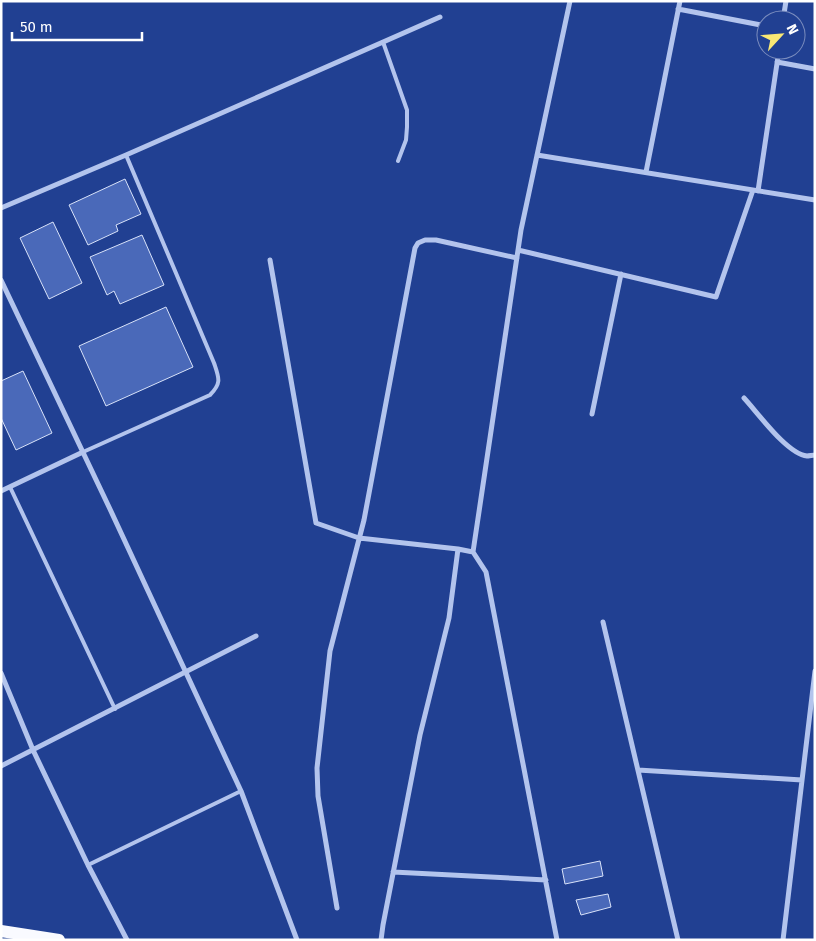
<svg xmlns="http://www.w3.org/2000/svg" width="816" height="941" font-family="'Fira Sans',sans-serif">
<rect width="100%" height="100%" fill="#214092"/>
<path fill="#4a69b9" stroke="#d8e2f9" d="M125,179l16,35 -25,11 2,6 -30,14 -19,-40z
M53,222l29,61 -33,16 -29,-61z
M142,235l22,50 -44,19 -6,-13 -7,4 -17,-38z
M166,307l27,60 -87,39 -27,-60z
M23,371l29,62 -36,17 -15,-32v-37z
M600,861l3,15 -38,8 -3,-15z
M608,894l3,13 -30,8 -5,-15z"/>
<g fill="none" stroke-linecap="round" stroke-linejoin="round">
<path stroke="#b3c4ed" stroke-width="4" d="M383,42l24,68v17l-1,13 -8,21
M83,452l127,-57c12,-12 9,-17 4,-32l-88,-208
M10,487l105,222
M88,865l153,-74"/>
<path stroke="#b3c4ed" stroke-width="5" d="M678,9l88,17
M783,20l3,-19
M777,62l38,7
M537,155l278,45
M646,172l34,-171
M758,191l21,-141
M1,208l125,-53 314,-138
M518,250l198,47 37,-107
M270,260l46,263 43,15 99,11 15,3
M1,280l108,227 132,284 56,149
M744,398c14,15 43,56 63,58 1,0 7,-1 8,-1
M592,414l29,-140
M1,491l82,-39
M603,622l75,318
M1,673l32,77 55,115 39,75
M1,766l255,-130
M638,770l164,10
M393,872l153,8
M337,908l-19,-112 -1,-28 13,-117 34,-131 51,-272 3,-5 7,-3h11l81,18
M381,940l2,-15 37,-190 29,-117 9,-69
M557,940l-71,-368 -13,-20 48,-322 49,-229
M783,940l32,-269"/>
<path stroke="#f9faff" stroke-width="12" d="M1,931l58,9"/>
</g>
<rect width="816" height="941" fill="none" stroke="#ffffff" stroke-width="5"/>
<g transform="translate(781 35) rotate(64)"><circle r="24" fill="#214092" stroke="#7a8cbe"/>
<path d="M0-4L9 19L0 12L-9 19Z" fill="#f9e874"/>
<text y="-8" font-size="14" font-weight="bold" text-anchor="middle" fill="#ffffff">N</text>
</g>
<path d="M12 32v8h130v-8" fill="none" stroke="#ffffff" stroke-width="2.5"/>
<text x="20" y="32" font-size="15" fill="#ffffff" stroke="#214092" stroke-width="4" paint-order="stroke">50 m</text>
</svg>
